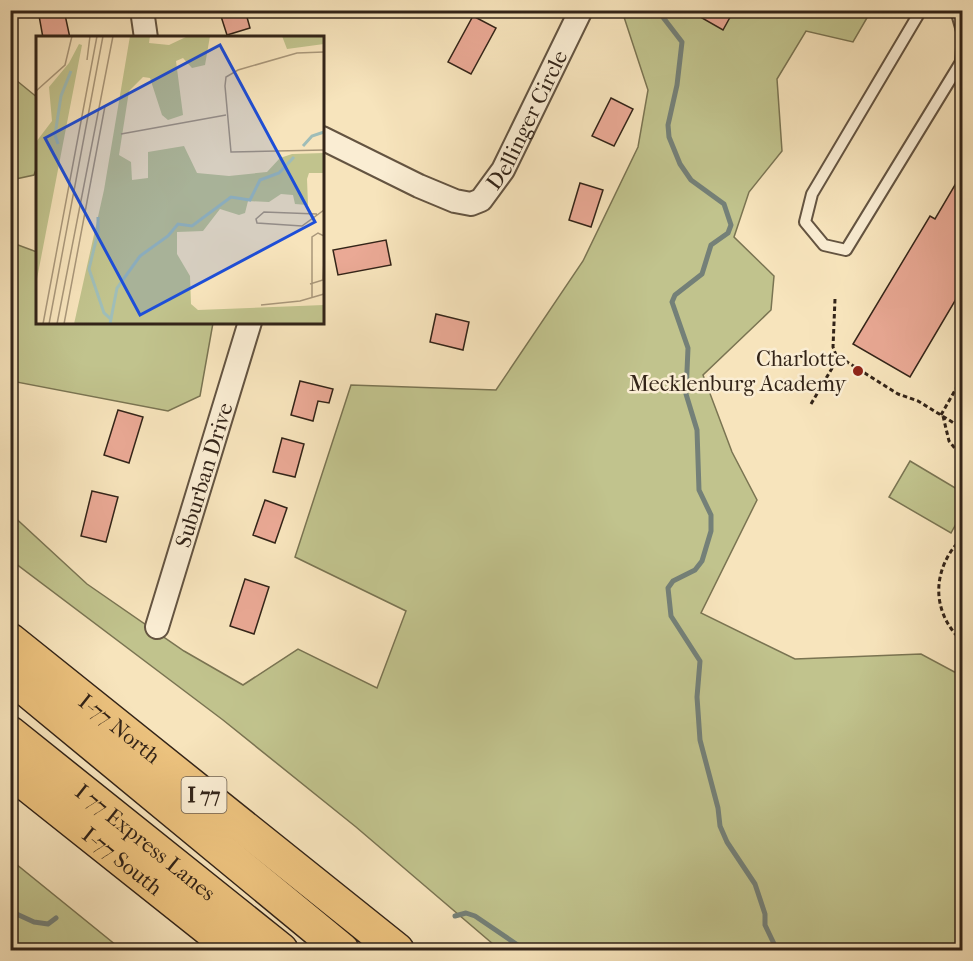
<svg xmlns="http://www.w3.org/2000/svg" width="973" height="961" font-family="'IM FELL French Canon',serif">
<rect width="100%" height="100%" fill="#f7e4bc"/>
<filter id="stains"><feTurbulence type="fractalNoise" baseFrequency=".00333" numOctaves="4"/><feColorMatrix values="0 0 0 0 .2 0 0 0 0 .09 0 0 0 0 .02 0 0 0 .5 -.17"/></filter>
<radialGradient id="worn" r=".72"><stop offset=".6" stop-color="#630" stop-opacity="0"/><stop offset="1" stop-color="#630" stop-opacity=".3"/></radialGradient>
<path fill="#c1c38d" stroke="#7a7452" stroke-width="1.5" d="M622,11h249l-18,31 -47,-11 -29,48 5,72 -33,41 -15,45 40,39 -3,34 -68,65 29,77 25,48 -56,113 94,46 126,-5 41,22v274h-462l-144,-123 -133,-107 -212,-160 -1,-47 77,71 97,67 59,34 55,-36 79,39 29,-77 -111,-54 56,-172 145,5 87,-129 55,-114 10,-57z
M11,76l27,22v66l-4,11 -23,5z
M10,242l27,10 1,70 175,1 -13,73 -32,15 -157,-30z
M910,461l52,31v21l-11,20 -62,-36z
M10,860h1l111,90h-111z"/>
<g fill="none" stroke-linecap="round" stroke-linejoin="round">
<path stroke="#748078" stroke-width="5" d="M661,10l1,6 20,26 -5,43 -9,40 1,12 11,27 11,16 33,24 7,21 -3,8 -17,12 -9,29 -27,21 -3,7 16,46 -2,46 11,36 2,60 12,25v16l-9,30 -7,9 -22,11 -5,7 3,28 29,45 -3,36 3,43 18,68 2,18 7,16 28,42 10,30v11l12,25
M10,911l24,11 14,2 8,-6
M455,916l11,-3 9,3 50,34"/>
</g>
<path fill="#eaa995" stroke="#332418" stroke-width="1.5" d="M38,10h26l6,28h-27z
M219,10h26l5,18 -23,7z
M688,10h46l-11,20z
M473,16l23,12 -25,46 -23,-12z
M611,98l22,11 -19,37 -22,-10z
M962,173v116l-52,88 -57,-33 77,-128 5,3z
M580,183l23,7 -12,37 -22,-7z
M386,240l5,25 -53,10 -5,-25z
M436,314l33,8 -6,28 -33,-8z
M300,381l33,8 -4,14 -11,-2 -5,20 -22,-6z
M118,410l25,7 -14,46 -25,-8z
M282,438l22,6 -9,33 -22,-5z
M92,491l26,6 -12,45 -25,-6z
M265,500l22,8 -12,35 -22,-8z
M245,579l24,8 -15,47 -24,-8z"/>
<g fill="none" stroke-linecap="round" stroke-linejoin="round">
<defs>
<path id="lane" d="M921,10l-109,184 -7,28 19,23 22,5 115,-188 1,-14
M956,10l6,21"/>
<g id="street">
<path d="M142,10l4,28"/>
<path id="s1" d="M322,138l97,48 36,15 16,3 10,-4 22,-30 78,-160"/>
<path id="s2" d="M157,627l93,-305"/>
</g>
<g id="highway">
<path id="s3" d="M10,640l387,310"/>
<path d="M10,676l332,274"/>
<path id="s4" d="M10,733l271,217"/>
<path id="s5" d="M10,771l225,179"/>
</g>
</defs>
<use href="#lane" stroke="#645441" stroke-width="14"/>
<use href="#street" stroke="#645441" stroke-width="26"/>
<use href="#highway" stroke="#332418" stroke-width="36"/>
<path stroke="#332418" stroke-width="3" stroke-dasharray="4.5 3" stroke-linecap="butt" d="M835,299l-2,48 3,8 62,39 20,7 44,27
M811,404l27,-46
M941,415l21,-37
M943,416l6,25 13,16
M957,522l5,4
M962,538c-30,30 -32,73 0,103"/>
<use href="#lane" stroke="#faedd3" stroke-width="10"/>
<use href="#street" stroke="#faedd3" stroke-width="22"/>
<use href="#highway" stroke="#ecc27e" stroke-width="33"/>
</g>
<circle fill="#8f2418" stroke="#faedd3" stroke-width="2" cx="858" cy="371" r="6"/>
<g text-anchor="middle" stroke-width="5" stroke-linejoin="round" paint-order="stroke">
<rect fill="#faedd3" stroke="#6f6050" stroke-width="1.5" x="181.5" y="777" width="45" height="36" rx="4.5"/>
<g font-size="21" font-weight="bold" fill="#332418">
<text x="204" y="802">I 77</text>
</g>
<g font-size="22" fill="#332418" stroke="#faedd3">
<text dy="8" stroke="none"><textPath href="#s1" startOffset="267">Dellinger Circle</textPath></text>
<text dy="8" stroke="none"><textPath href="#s2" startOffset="159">Suburban Drive</textPath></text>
<text dy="8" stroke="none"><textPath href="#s3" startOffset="141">I-77 North</textPath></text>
<text dy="8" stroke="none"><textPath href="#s4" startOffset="174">I 77 Express Lanes</textPath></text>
<text dy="8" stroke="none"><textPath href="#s5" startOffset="144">I-77 South</textPath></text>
</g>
<g font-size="22" fill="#332418" stroke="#faedd3" text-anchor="end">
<text x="846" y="366">Charlotte<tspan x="846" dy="25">Mecklenburg Academy</tspan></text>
</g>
</g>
<g transform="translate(36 36)">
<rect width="288" height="288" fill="#f7e4bc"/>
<path d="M94,0h20l-1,7 20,2 19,-9h22l-5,29 -13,3 -9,-10 -7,3 7,54 -15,5 -6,-5 -12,-37 -7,-1 -14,14 -10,64 12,7 1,18 16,-2v-26l36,-6 13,27 32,3 38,-4 13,-14 12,-4 32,-1v20h-15l-2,6 1,26 -13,-1 -2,-9 -12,-1 -12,8 -21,-1 -3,12 -6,2 -19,-6 -17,22 -26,1v22l13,22 1,28 7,6 126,-5v19h-250l30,-134zM246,0h42v8l-37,5zM43,8l3,1 -46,239v-142l16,-21 -3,-34 20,-24z" fill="#c1c38d"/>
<path fill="none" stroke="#9fbdb8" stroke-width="3" d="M22,108l-3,-9 6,-39 10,-25M267,110l9,-10 12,-4M62,181v15l-9,37 15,44 8,7M74,288l7,-36 23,-32 28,-20 10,-12 14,2 39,-29 19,3 10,-20 19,-7 15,-16"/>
<path fill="none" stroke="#a9977a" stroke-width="1.5" d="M288,16l-27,1 -59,17 -12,7 -1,9 6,66 93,-2M51,24l3,-24M0,55l29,-26 7,-29M85,98l105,-19M281,178l-53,-2 -8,7 1,4 45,3 22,-16M274,248l13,-4 1,-20M276,261v-60l6,-4 6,3M225,269l39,-4 24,-7M7,288l54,-288M13,288l54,-288M21,288l56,-288M28,288l41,-218"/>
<path fill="#1d4ed8" fill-opacity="0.15" stroke="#1d4ed8" stroke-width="3" d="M184,9l95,177 -175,93 -95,-177z"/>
<rect width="288" height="288" fill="none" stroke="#332418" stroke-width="3"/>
</g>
<rect width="973" height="961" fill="none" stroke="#f7e4bc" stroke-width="36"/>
<rect x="12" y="12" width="949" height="937" fill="none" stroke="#332418" stroke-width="3"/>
<rect x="18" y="18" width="937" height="925" fill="none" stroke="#332418" stroke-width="1.5"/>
<rect width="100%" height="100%" filter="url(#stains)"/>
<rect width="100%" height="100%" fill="url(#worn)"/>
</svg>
